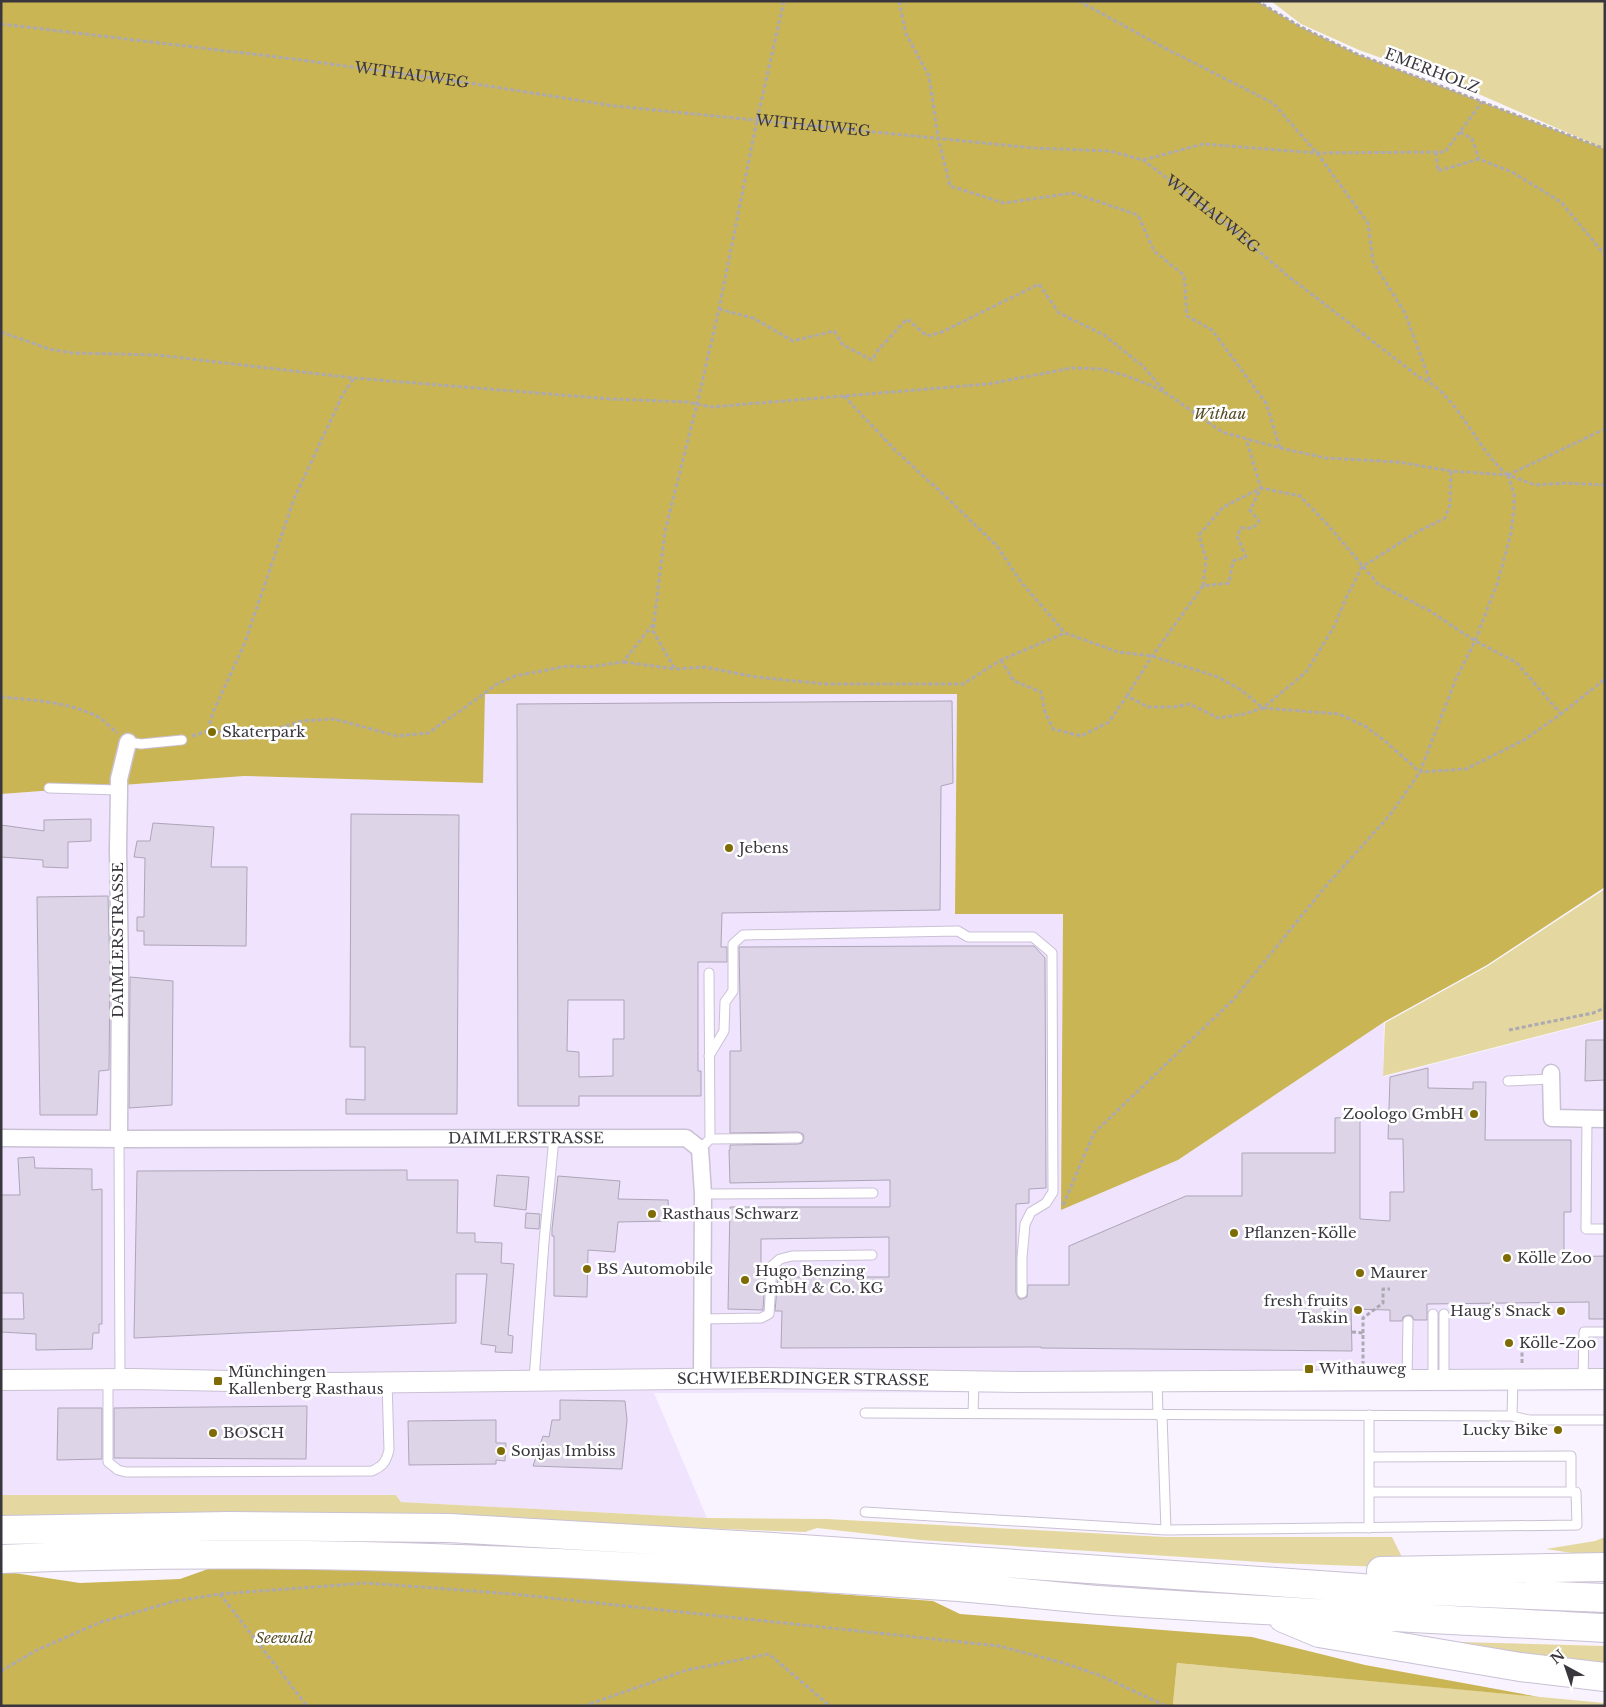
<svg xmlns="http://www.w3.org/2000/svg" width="1606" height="1707" font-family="'Libre Baskerville',serif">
<rect width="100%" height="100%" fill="#f8f3ff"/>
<path fill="#efe3fe" d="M485,694h472l-2,219 108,1 -2,295 117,-49 206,-138 -1,55 222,-57v371l-951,2 53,125 -306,-16 -5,-7h-395v-701l243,-18 238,7z"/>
<path fill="#e4d8a0" d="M1271,1h334v148l-138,-60 -108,-39 -58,-26z
M1605,889v130l-222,57 2,-53 103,-57z
M1,1495h395l5,7 306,16 120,1 338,18h227l12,24 -19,6 -111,-4 -353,-23 -104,-12 -12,4 -414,-15 -390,3z
M1605,1537v21l-59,-9 49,-8z
M1422,1641l183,5v20z
M1177,1663l428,40v3h-430l-2,-1z"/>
<path fill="#cab554" d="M1,1h1256l44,26 56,27 248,95v738l-118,78 -103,57 -206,138 -117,50 2,-296h-108l2,-220h-472l-2,89 -239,-7 -243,18z
M211,1568l242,4 260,13 220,16 27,13 292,23 113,28 174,32 -362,-34 -4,41 2,2h-1174v-135l79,12 100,-4z"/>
<path fill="#ddd4e8" stroke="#ada5b7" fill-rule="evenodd" d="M952,701l1,82 -12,3 -1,124 -218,3 -1,34h6v15h-29v109h3v25h-122v10h-61l-1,-402zM568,1000h56v39h-11v37l-34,1v-25l-12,-1z
M351,814l108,1 -2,299h-111v-15l19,1v-53h-15z
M91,819v22l-23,1v26l-25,-1v-7l-42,-3v-32l43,6v-11z
M153,823l61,4 -3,40h36l-1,79 -102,-1v-14h-7v-14h7l1,-59 -11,-1 3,-16h13z
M108,896l2,79 -1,95 -10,1 -2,44h-57l-3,-218z
M950,946h84l11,12 1,230 -17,1v14l-13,1v89l3,6h3l5,-2 1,-12h41v-39l117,-50h56v-43h93v-35l25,-1v102l30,2v-29h14l-1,-53h-15l2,-62 38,-9v20l45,1v-7h13l-1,58h86v72h-7v45l41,-1v63h-16v-17l-162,2v16h-13l-2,-4 -4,-1 -5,2 -1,4h-12v-11l-39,-1 1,42 -311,-3v-1l-260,1 1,-37h-7l3,-34h111v-40l-128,2v38h4l-2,33 -35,-1 2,-102h160v-27l-160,3 -1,-33h1v-5l68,-1 4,-1 2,-5 -1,-4 -5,-2 -68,1v-82h11l-2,-104z
M130,977l43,4 -1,124 -43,3z
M1586,1040h19v40l-20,1z
M34,1157l1,11 57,1v21l10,-1v135h-3v9h-6l-1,16 -56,1v-16l-35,-2v-13h23l-1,-26h-22v-98h19l-2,-37z
M407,1170v10h51l-1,53h18v9l27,1 -1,20 13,1 -6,71 5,1 -1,17 -17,-1 1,-6 -15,-2 6,-70h-31v49l-322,15 3,-167z
M497,1175l32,2 -3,33 -32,-4z
M558,1176l62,5 -2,18 50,1 1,21 -51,1 -3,30 -27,-2 -1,47 -33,-1v-60h-2v-7z
M526,1213l14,1 -1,15 -14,-1z
M560,1400l65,1 2,19 -5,49 -89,-3 10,-30 6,1 3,-17h8z
M307,1406l-1,53 -192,-1v-50z
M58,1408h44v51l-45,1z
M496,1420v23h10l-1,18 -9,-1v4l-87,1 -1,-44z"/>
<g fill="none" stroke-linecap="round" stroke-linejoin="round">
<defs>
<path id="service" d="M128,742l13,2 41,-4
M49,788l70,2
M709,1056l15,-25 1,-29 8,-11v-47l10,-9 215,-4 10,6h65l19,16 1,239 -7,11 -15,9 -6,12 -3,34v35
M1508,1081l43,-2
M1587,1119l-1,110h19
M119,1139l1,240
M710,1139l88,-1
M700,1149l10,-10 -1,-166
M703,1194l170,-1
M701,1319l60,-1 8,-4 3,-48 8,-7 12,-3 80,-1
M108,1379v83l10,8 8,2 246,-1c11,-5 14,-9 17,-21l-2,-68
M1433,1379v-65
M1583,1379l1,-47h21
M534,1380l10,-138 10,-104
M1407,1380l1,-59
M1444,1380v-66
M1157,1381l1,34
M865,1413l647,3 17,4h76
M973,1414l1,-33
M1162,1415l4,115
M1512,1416l1,-37
M1369,1492h202
M865,1512l301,18 411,-5 -1,-33h-5v-36l-202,1
M1369,1528v-113"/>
<g id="minor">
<path d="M1551,1073l1,45 53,1"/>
<path id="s2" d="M1,1138l118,1 567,-1 14,11 3,45 -1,184"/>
<path d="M119,1139l1,-167 -2,-123 1,-59v-11l9,-37"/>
</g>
<g id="tertiary">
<path id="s3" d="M1,1380l132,-1 201,4 432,-5 255,4 584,-3"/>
</g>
<path id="trunk" d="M1,1530l228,-4 220,2 324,19 589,41 243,10
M1,1559c315,-14 630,6 943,27 57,4 113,11 169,15 164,11 328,18 492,27
M1381,1571l224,-4
M1283,1618l36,15 201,34 85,10"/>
</defs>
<use href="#service" stroke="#cac1d4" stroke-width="11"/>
<use href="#minor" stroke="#cac1d4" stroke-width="19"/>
<use href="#tertiary" stroke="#cac1d4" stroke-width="22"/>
<use href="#trunk" stroke="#cac1d4" stroke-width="30"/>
<g stroke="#ada9b3" stroke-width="3" stroke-dasharray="4 2.5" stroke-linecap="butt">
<path d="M784,1l-27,119 -38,189 -22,95 -32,127 -12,100 22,38 30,-2 51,10 69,7h138l38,-24 64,-27"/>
<path d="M899,1l7,33 23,42 9,61 12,49 54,17 69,-10 65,22 16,36 30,24 3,41 25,14 54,73 14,45"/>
<path d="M1079,1l78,43 116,59 44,50 51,70 5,39 32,51 25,68"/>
<path d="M1257,1l44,26 56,27 248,95"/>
<path id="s1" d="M1,24l293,35 175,24 146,23 419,42 76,3 33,9 12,9 79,61 54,46 131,101c39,16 56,72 89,98"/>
<path d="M1460,132l12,7 7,20"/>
<path d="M1436,152l2,19 41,-12 33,13 49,30 44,53"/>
<path d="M1143,160l60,-16 114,9 128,-1 37,-50"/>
<path d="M719,309l34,9 40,23 41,-10 9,14 29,15 6,-10 29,-31 20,17 15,-4 97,-48 20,29 45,22 39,31 21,25"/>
<path d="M1,332l48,17 23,4 85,2 197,23 257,21 76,3 24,5 277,-23 84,-16 29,1 23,6 26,10 16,8 56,39 58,16 46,10 72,4 53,9 57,4 27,10 31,-2 39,2"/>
<path d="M844,396l52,55 47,43 54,52 24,36 44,51 53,19 34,4 66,21 23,13 22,18 76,6 26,12 20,15 35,31 46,-3 58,-29 37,-26 44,-35"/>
<path d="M1508,475l97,-46"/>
<path d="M1203,586l3,-27 -7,-24 24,-28 38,-19 39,8 28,29 50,59 52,27 45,30 41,21 45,52"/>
<path d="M1001,660l13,21 27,11 4,20 8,17 28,7 28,-14 18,-26 21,11h25l17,-3 28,14 26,-4 19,-6 43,-36 28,-45 12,-29 16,-31 55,-35 28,-14 5,-13 1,-34"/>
<path d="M624,662l51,7"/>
<path d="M1127,696l25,-40 51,-70 26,-3 4,-22 13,-4 -9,-21 4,-8h12l6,-7 -9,-11 11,-22 -15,-49"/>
<path d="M1,697c32,3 70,5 99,21 6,4 12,11 18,15"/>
<path d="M211,730l33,9 58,-18 32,-2 63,17 31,-3 32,-22 37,-27 18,-8 53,-10 21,1 34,-5 31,-39"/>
<path d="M192,736l19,-6 -1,-8 3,-10 31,-67 50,-146 49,-105 11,-16"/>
<path d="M1509,1030l84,-17 12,-5"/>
<path d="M1063,1205l31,-72 140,-134 91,-112 65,-72 30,-43 35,-91 20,-40 22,-57 8,-28 6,-23 3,-25v-15l-6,-17"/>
<path d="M1352,1332l11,1v31"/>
<path d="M1363,1333v-15l20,-15v-14h7"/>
<path d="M1522,1363v-20"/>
<path d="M220,1594l87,112"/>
<path d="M1,1671l36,-21 64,-28 75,-21 44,-7 147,-11 146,11 486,52 61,16 39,13 67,31"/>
<path d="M584,1706l103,-36 82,-16 61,52"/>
</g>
<use href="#service" stroke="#fff" stroke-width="9"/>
<use href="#minor" stroke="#fff" stroke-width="16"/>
<use href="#tertiary" stroke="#fff" stroke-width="20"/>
<use href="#trunk" stroke="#fff" stroke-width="28"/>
</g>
<g fill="#7e6b03" stroke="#fff" stroke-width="2">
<circle cx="212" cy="732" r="5"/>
<circle cx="729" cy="848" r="5"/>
<circle cx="1474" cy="1114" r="5"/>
<circle cx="652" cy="1214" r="5"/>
<circle cx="1234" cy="1233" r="5"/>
<circle cx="1507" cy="1258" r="5"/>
<circle cx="587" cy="1269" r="5"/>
<circle cx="1360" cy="1273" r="5"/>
<circle cx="745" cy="1280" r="5"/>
<circle cx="1358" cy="1310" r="5"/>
<circle cx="1561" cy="1311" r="5"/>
<circle cx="1509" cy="1343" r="5"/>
<rect x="1304" y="1364" width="10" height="10" rx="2.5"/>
<rect x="213" y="1376" width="10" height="10" rx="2.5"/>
<circle cx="1558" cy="1430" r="5"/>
<circle cx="213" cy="1433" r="5"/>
<circle cx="501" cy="1451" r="5"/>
</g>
<g text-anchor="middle" stroke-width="5" stroke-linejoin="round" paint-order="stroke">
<g font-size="15" fill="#39363d" stroke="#fff">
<text transform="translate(1432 71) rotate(21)" y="5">EMERHOLZ</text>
<text dy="5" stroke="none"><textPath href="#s1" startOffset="414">WITHAUWEG</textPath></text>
<text dy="5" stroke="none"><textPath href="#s1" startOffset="819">WITHAUWEG</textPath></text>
<text dy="5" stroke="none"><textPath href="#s1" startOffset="1239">WITHAUWEG</textPath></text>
<text transform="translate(118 940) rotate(-90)" y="5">DAIMLERSTRASSE</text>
<text dy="5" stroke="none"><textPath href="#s2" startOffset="525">DAIMLERSTRASSE</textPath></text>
<text dy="5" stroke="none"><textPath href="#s3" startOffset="802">SCHWIEBERDINGER STRASSE</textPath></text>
</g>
<g font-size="15" font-style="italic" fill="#554c24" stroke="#fff">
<text x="1220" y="419">Withau</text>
<text x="284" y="1643">Seewald</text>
</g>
<g font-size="15" fill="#39363d" stroke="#fff" text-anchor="start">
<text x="222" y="737">Skaterpark</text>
<text x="739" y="853">Jebens</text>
<text x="1464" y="1119" text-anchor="end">Zoologo GmbH</text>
<text x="662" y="1219">Rasthaus Schwarz</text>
<text x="1244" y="1238">Pflanzen-Kölle</text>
<text x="1517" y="1263">Kölle Zoo</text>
<text x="597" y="1274">BS Automobile</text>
<text x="755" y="1276">Hugo Benzing<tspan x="755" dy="17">GmbH &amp; Co. KG</tspan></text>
<text x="1370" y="1278">Maurer</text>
<text x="1348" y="1306" text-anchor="end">fresh fruits<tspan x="1348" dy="17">Taskin</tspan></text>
<text x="1551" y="1316" text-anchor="end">Haug's Snack</text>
<text x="1519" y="1348">Kölle-Zoo</text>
<text x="1319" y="1374">Withauweg</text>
<text x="228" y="1377">Münchingen<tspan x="228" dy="17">Kallenberg Rasthaus</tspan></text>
<text x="1548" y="1435" text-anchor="end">Lucky Bike</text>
<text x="223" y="1438">BOSCH</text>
<text x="511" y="1456">Sonjas Imbiss</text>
</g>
</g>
<rect width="1606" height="1707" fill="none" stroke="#39363d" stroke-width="5"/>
<g transform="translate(1566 1667) rotate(320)" stroke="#ffffff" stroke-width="4" paint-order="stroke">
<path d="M0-4L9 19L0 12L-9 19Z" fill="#39363d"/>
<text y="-8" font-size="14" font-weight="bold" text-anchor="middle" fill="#39363d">N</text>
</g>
</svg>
